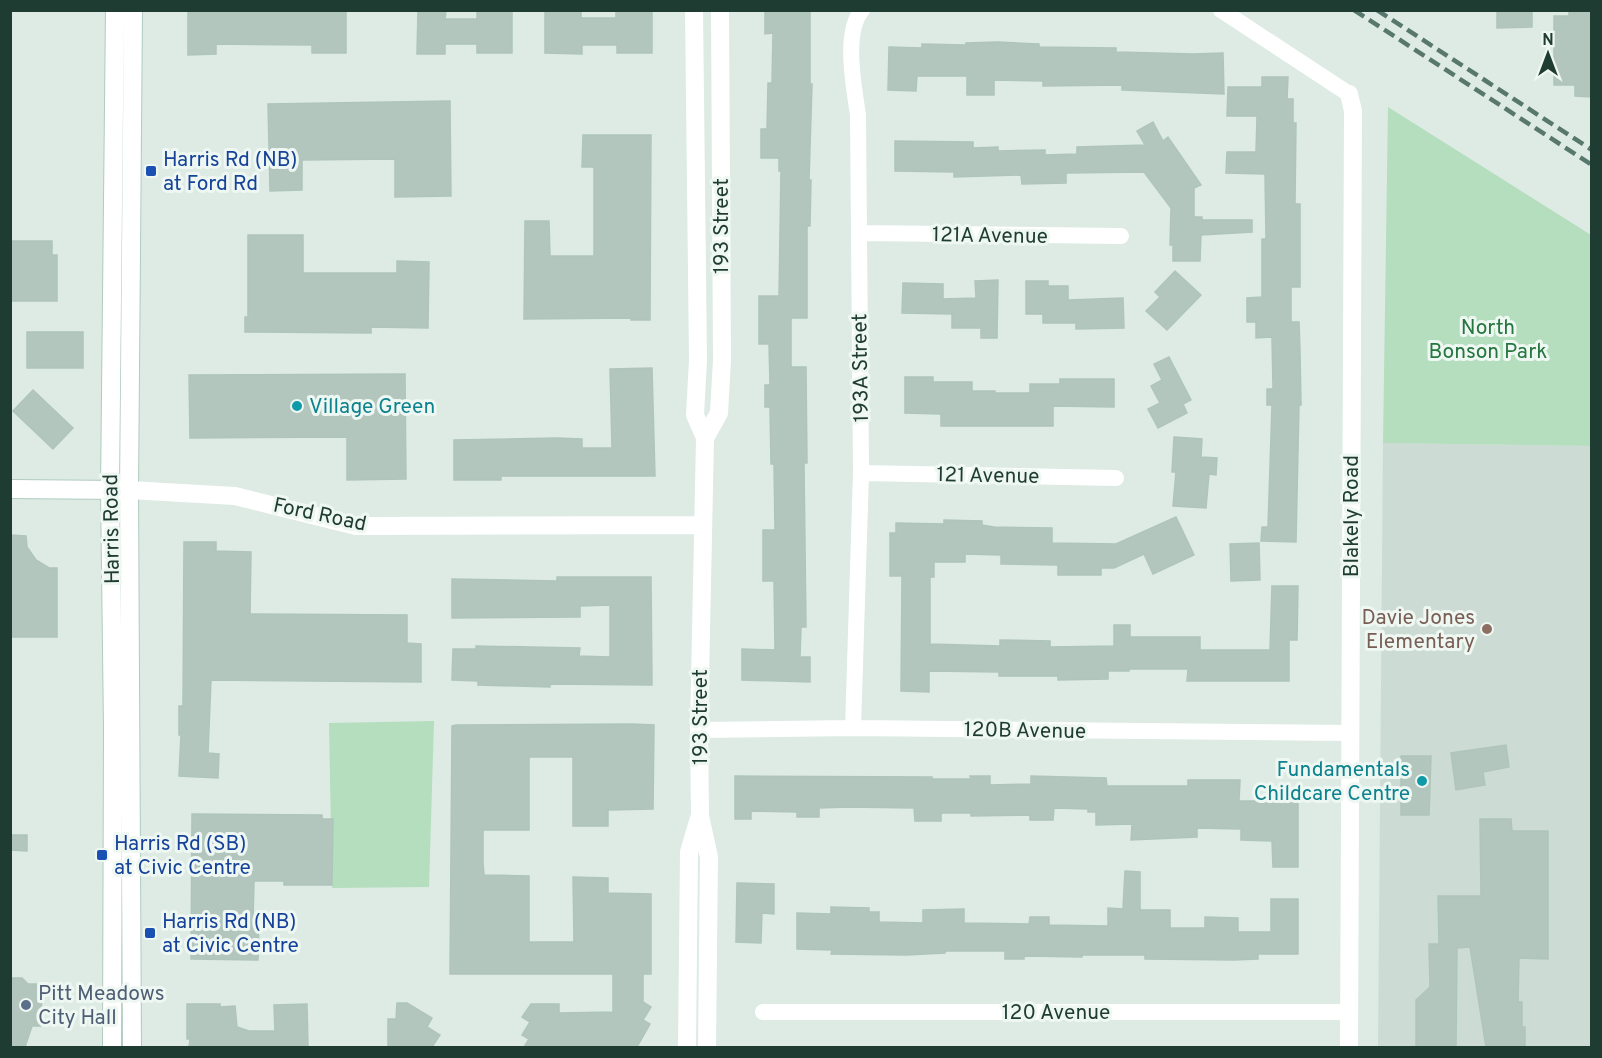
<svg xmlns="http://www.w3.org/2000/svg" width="1602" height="1058" font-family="Overpass,sans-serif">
<rect width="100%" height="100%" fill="#ddebe4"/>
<path fill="#ccdbd3" d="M1383,443l208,3v601l-213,1z"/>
<path fill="#b4debd" d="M1388,107l203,128v211l-208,-3z
M434,721l-5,166 -97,1 -3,-165z"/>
<path fill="#b3c6bd" stroke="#afc5bb" stroke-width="1.5" d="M188,10l158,2v41h-34v-8l-96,-1v10l-28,1z
M418,10h28l-1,9h32v-8h35v42h-35v-9h-32v10h-28z
M545,10h36v8h35v-8h36v43h-35v-8h-35v9l-37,-1z
M765,10h45v74h2l-3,96h2l-1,46h-3v92h-16v49h15l1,96h-3l2,164h-5l-1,30h10v25l-68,-2v-31l33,1 -1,-69h-11v-51h12l-1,-66h-3l-1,-57h-5v-22h5l-1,-41h-10v-48h20l2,-125h-2v-13h-18v-29h6l1,-46h4l1,-50 -8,1z
M1497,10h35v17l-35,1z
M1569,10h23v87l-17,-1v-11h-21v-69h15z
M998,42l41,2v3l77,1v4l78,2 29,-1 1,41 -102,-4v-5l-79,1v-5l-49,-1v15h-27v-19h-50l-1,15 -28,-1 1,-43 33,1v-4l44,1v-2z
M1262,77h26l-1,22h6v24h3l-1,81h5v83h-9v35h8l1,29 1,54h-2l-3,137 -35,-1 1,-14h6l4,-122h-5v-16h6l-1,-52 -16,1v-16h-9v-24l15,-1v-58h4l-1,-65 -39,-1 1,-21h29l1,-36h-30l1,-29h34z
M450,101l1,95 -56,1v-38l-93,1v30l-32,1 -2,-87z
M1153,122l10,19 5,-4 33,48 -7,3v29h8v3h50v12l-51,3 -1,26h-27v-16h-3l1,-37 -27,-36 -78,1v10l-44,1 -1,-9 -67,2v-5l-59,-1v-30l78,1v6l25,-1v4l47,-1v5l32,-1v-7l68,-2 -8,-14z
M583,135h68l-1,185h-19v-2l-107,1 1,-98h24l1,35h44v-89h-12z
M248,235h55v38h94v-12l32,1 -1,66 -57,-1v6l-126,-1v-15h3z
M10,241h42v14h5v46h-47z
M1175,271l26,24 -34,35 -21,-19 14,-14 -5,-5z
M998,280l-1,58h-16v-10h-29v-14l-50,-1 1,-30 40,1v15l33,-1 -1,-17z
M1026,281h22v5h20v14l55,-2 1,30 -48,1v-6h-33v-9h-17z
M27,332h56v36h-56z
M1169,357l22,43 -8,4 4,9 -29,15 -10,-19 12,-6 -9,-17 11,-6 -8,-16z
M652,368l3,108h-154v4h-47v-40l103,-2 25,1v9h30l-2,-79z
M405,374l1,105 -59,1v-43l-157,1 -1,-63z
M905,377h28v5h39v9h23v2h35v-9h30v-5h54v28l-61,-1v20h-112v-12l-36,-1z
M33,390l40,38 -20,21 -40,-38z
M1174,437l28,2 -1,18 16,1 -1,17 -7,-1 -3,34 -33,-2 3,-34h-4z
M1176,517l18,38 -41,19 -9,-20 -30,14h-13v7h-43v-10l-57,-1v-9l-36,-1v8h-31v15h-4v67l70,2v-6l50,1v6l64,-1v-21h16v12h70v13h70l2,-64h26l-1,54h-8v41h-102l1,-12h-59v2h-21v8l-50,1v-4h-59v-4l-70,-1v21l-28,-1 1,-115h-12v-43h6v-10l48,1v-4l38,1v4l12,2 58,1v15l64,1z
M10,535l16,1 1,11 9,13 13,8h8v69h-47z
M184,542h32v9l35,1 -1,62 157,1v28l14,1v38l-210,-2 -3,73 11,1 -1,24 -39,-2 2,-41h-2v-29h4z
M1259,543l1,37 -29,1 -1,-37z
M557,577h94l1,108 -102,-1v3l-72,-2v-4l-26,-1 1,-31h23v-3l104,2 -1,8 31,1v-52l-30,1v11l-128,1v-39l105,2z
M632,724l22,1 -1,84 -45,1v16h-35v-69h-44v73h-46v33l1,12 45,1v66h45l-1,-65 35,1v15l43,1v80h-8v28l8,5 -8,13 7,4 -13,23h-113l5,-8 -7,-4 8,-13 -8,-5 9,-13h28v9l54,-1v-38h-163l2,-248 4,-1z
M1506,745l3,22 -26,5 2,13 -29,5 -5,-37z
M1401,756h30l-2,59h-28z
M735,776l197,1v2h39l-1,-3h20v9l41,-1v-8l75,2 1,8h81v-6h52l-1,21h20v2l39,-1v65h-25l-1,-26 -31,-1v-11l-44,-1v9l-66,3 1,-16 -36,1v-13h-8v-3l-34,-1 -1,12h-23v-5l-59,1v-3h-30v8h-26l-1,-13 -66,-1 -29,1v9h-22v-5l-46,-1v8h-16z
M192,814l130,1v4h11l-1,66h-48v-4h-30l-1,39h6l-1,40 -67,-1z
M1480,819h31l1,12h36v128l-29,-1 -1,44h4v25h3v20h-39l-16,-100 -13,1 -1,99h-40v-47l14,-13 -1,-43h10l-1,-48h43z
M10,835h17v16l-17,-1z
M1125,871l15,1v38h30v18h35v-11l33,1v14h33v-33h27v55h-40v5l-24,1 -89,-1v-4h-63v2l-58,-1v3h-19v-8h-60v2l-39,2 -75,-1 1,-4 -35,-1v-36l34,1v-7l38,1v4h10v10l44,1v-13l41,-1v14l65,1 1,-7h19v8l59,1v-18l15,1z
M737,883l37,1v30l-12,-1 -1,30 -25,-1z
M10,978h12l6,6h14l-1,42h-9l-7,21h-15z
M397,1003h10l25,15 -5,9 13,8 -8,12h-44v-28h8z
M187,1004h33v3l15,-1 2,21 12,4h26l-1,-26 33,-1 1,43h-119l1,-8h-3z"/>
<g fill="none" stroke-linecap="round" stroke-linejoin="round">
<defs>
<path id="secondary" d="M10,489l111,1
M112,1048l1,-320 -3,-238 5,-480
M132,1048l-3,-558 4,-480"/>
</defs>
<use href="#secondary" stroke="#b0cbc0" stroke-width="20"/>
<path stroke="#fff" stroke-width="16" d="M1221,10l128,84
M859,233l262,3
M861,473l255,5
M853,728l8,-255 -3,-358c-4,-28 -15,-82 4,-105
M699,730l154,-2 497,5
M763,1012h586"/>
<path stroke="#fff" stroke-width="18" d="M694,10l4,350 -3,55 10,23 -6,292 1,86 9,41 -2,191
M1349,94l4,17 -4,937
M705,438l14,-25 3,-53 -2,-350
M129,490l106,6 121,30 347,-1
M687,1048l2,-196 10,-34"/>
<use href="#secondary" stroke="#fff" stroke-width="18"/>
<path stroke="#58786d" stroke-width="4.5" stroke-dasharray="12 6" stroke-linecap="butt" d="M1354,10l238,155
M1377,10l215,140"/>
</g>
<g fill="#1a4fb4" stroke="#eef7f2" stroke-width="2">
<rect x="145" y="165" width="12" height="12" rx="3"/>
<rect x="96" y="849" width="12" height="12" rx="3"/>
<rect x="144" y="927" width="12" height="12" rx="3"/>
</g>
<g fill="#0f9aa8" stroke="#eef7f2" stroke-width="2">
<circle cx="297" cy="406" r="6"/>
<circle cx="1422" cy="781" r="6"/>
</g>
<circle fill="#8d6e63" stroke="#eef7f2" stroke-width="2" cx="1487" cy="629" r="6"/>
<circle fill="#5c6f8a" stroke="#eef7f2" stroke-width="2" cx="26" cy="1005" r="6"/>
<g text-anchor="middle" stroke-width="6" stroke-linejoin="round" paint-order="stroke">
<g font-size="21" fill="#164399" stroke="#eef7f2" text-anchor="start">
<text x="163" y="166">Harris Rd (NB)<tspan x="163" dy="24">at Ford Rd</tspan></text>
<text x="114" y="850">Harris Rd (SB)<tspan x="114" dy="24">at Civic Centre</tspan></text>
<text x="162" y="928">Harris Rd (NB)<tspan x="162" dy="24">at Civic Centre</tspan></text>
</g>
<g font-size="21" fill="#1e3c32" stroke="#eef7f2">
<text transform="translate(721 226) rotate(-90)" y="7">193 Street</text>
<text transform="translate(990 235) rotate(1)" y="7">121A Avenue</text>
<text transform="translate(860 368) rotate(-91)" y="7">193A Street</text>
<text transform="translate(988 475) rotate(1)" y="7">121 Avenue</text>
<text transform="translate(320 514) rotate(12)" y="7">Ford Road</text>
<text transform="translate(1351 516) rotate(-90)" y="7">Blakely Road</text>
<text transform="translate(111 529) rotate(-91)" y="7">Harris Road</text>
<text transform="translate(700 717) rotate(-90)" y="7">193 Street</text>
<text transform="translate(1025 730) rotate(1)" y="7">120B Avenue</text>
<text x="1056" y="1019">120 Avenue</text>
</g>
<g font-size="21" fill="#25763f" stroke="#eef7f2">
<text x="1488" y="334">North<tspan x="1488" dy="24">Bonson Park</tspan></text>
</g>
<g font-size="21" fill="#0d838f" stroke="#eef7f2" text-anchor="start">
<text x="309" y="413">Village Green</text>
<text x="1410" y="776" text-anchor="end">Fundamentals<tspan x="1410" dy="24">Childcare Centre</tspan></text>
</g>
<g font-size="21" fill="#785e54" stroke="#eef7f2" text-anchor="end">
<text x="1475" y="624">Davie Jones<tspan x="1475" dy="24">Elementary</tspan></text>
</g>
<g font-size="21" fill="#4e5e75" stroke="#eef7f2" text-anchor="start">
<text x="38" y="1000">Pitt Meadows<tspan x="38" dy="24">City Hall</tspan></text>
</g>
</g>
<rect width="1602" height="1058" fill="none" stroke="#1e3c32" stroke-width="24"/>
<g transform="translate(1548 54)" stroke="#eef7f2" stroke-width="4.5" paint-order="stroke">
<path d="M0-4.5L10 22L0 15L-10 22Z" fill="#1e3c32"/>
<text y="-9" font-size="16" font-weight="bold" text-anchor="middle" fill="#1e3c32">N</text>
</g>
</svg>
